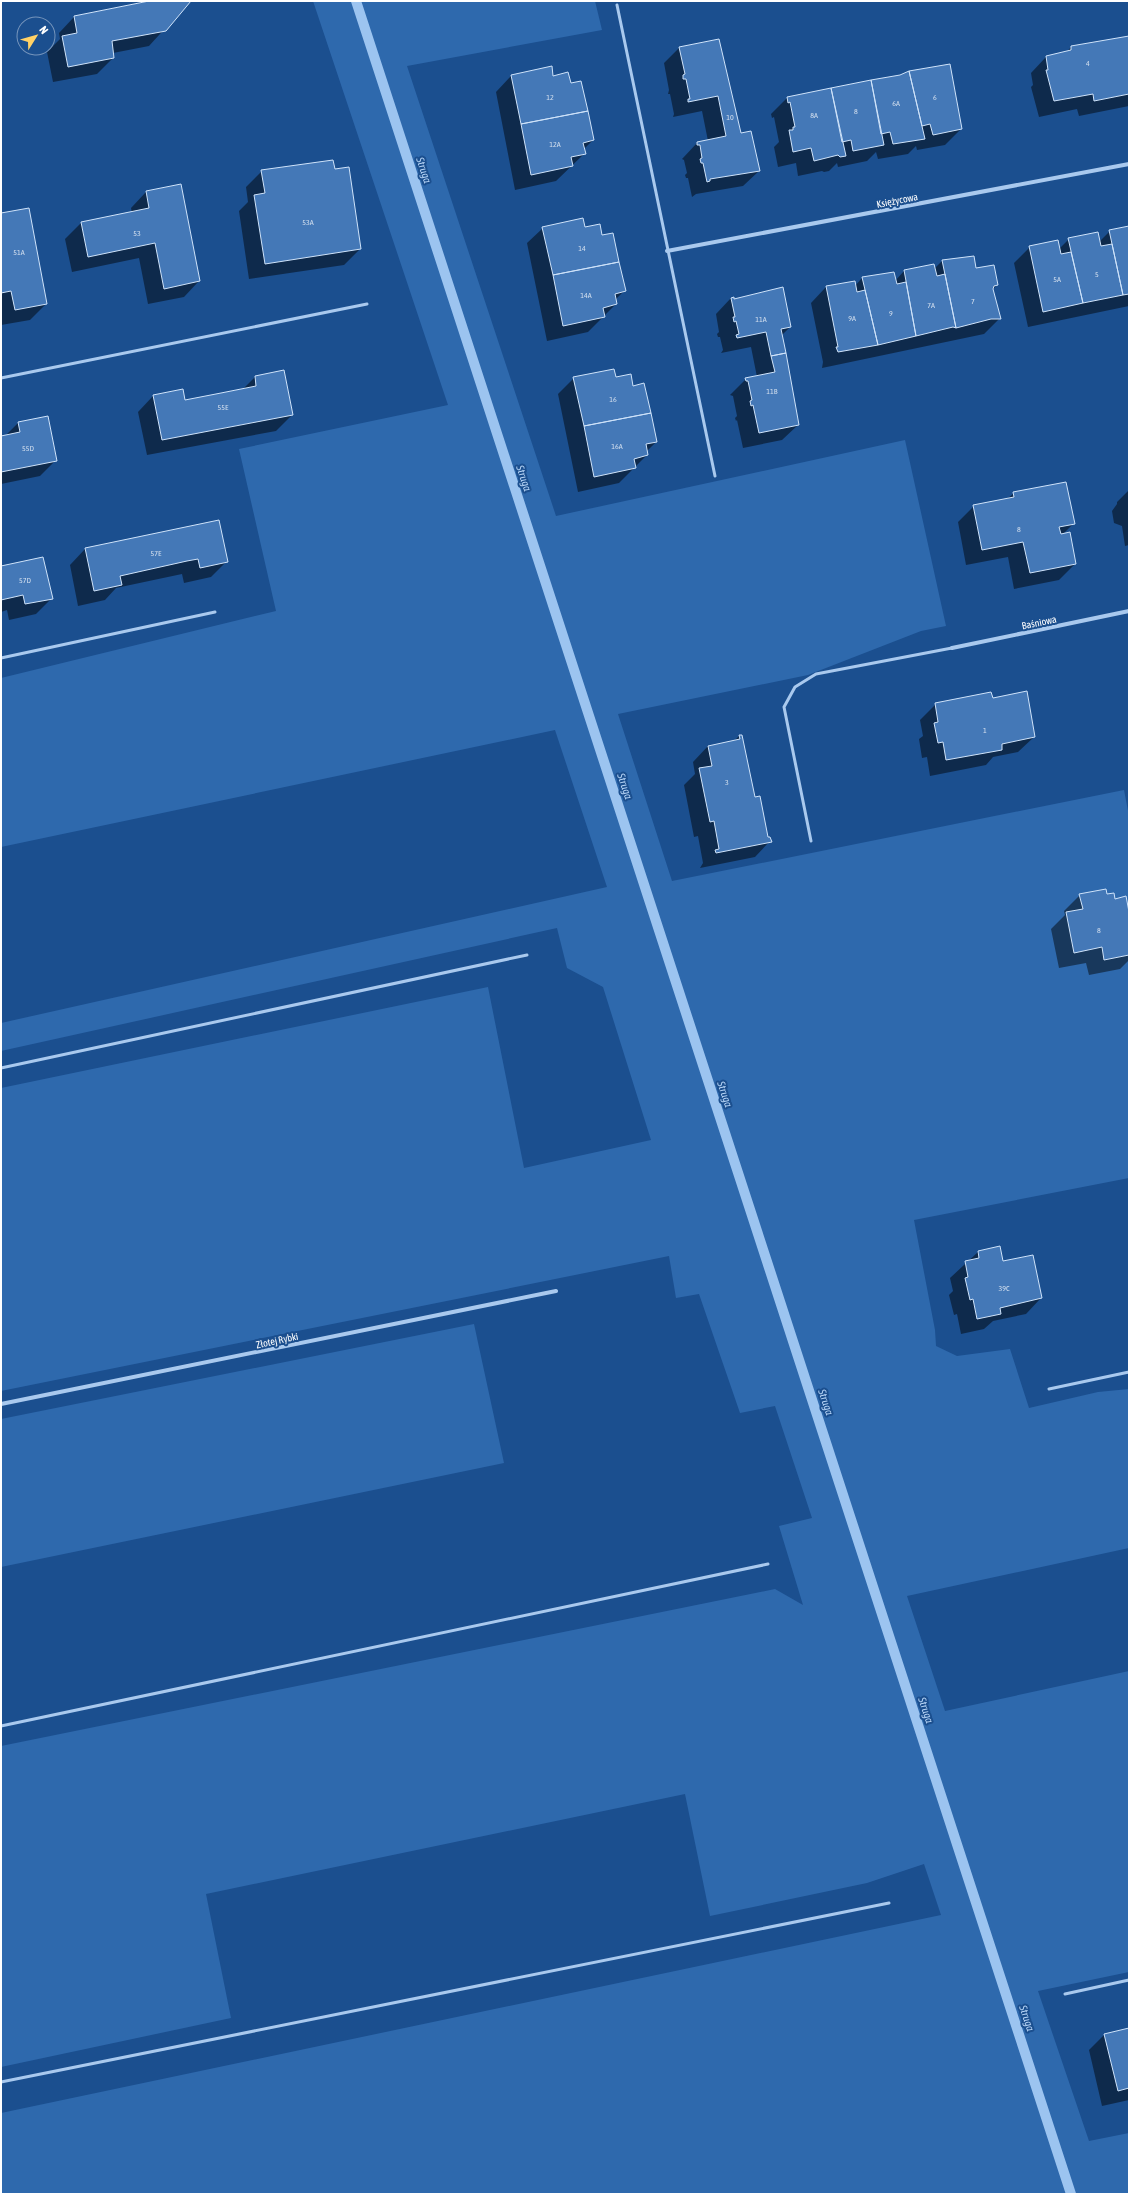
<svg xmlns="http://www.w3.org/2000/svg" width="1130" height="2195" font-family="'Asap Condensed',sans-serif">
<rect width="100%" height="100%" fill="#1b4f8f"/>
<path fill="#2e69ad" d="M313,1h282l7,29 -195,36 149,450 349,-76 41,186 -25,5 -113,44 -190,39 54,167 452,-91 5,26v362l-215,42 21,110 1,16 21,10 53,-7 19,59 69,-16 31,-3v159l-222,48 38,115 184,-40v301l-91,19 51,150 40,-8v61h-1128v-81l940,-198 -17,-51 -57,19 -157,33 -25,-122 -479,100 25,124 -230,49v-321l774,-157 28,16 -24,-79 33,-8 -37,-112 -35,7 -41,-119 -23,4 -7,-42 -668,135v-303l487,-101 36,181 127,-28 -48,-153 -36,-19 -10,-40 -556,123v-28l606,-136 -52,-157 -554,117v-169l275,-67 -37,-162 209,-44z
M474,1324l30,139 -503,104v-148z"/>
<path fill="#0007" d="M148,1h42l-41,45 -36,7v5l-16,16 -44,8 -6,-30 13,-13 -1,-6 15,-16z
M1129,37v69l-50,10 -2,-7 -38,8 -8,-30 2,-2 -2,-12 15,-16 20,-4 5,-6z
M718,40l23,94 18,37 -16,15 -47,8 -4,3 -4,-19h-2l-1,-3 2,-2 -3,-13 -2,-1 15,-16 11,-2 -6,-30 -29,6 1,-3 -4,-20h-2l1,-4 -5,-27 15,-15z
M949,65l12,64 -16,16 -28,5 -1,-4 -8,8 -30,5 -2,-7 -9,9 -29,6 -1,-4 -8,8 -5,1 -2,-1 -24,5 -2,-13 -18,4 -4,-20 5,-5 -5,-25 -2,1 -1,-4 16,-16z
M511,76l42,1 40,63 -9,9 1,4 -29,28 -41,9 -19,-98z
M262,171l98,78 -16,16 -95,14 -10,-68 9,-9 -2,-15z
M146,192l53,89 -15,16 -36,7 -9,-46 -67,14 -7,-33 16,-16 51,-10 -1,-5z
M1,214l45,90 -16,16 -29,5z
M1129,227v79l-101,21 -14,-64 16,-16 29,2 10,-10 30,3 11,-11z
M543,228h41l18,8 22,55 -9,9 1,4 -28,28 -41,9 -20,-98z
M942,261l55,24 -5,5 7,29 -15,15 -162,34 1,-6 -12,-59 15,-16 29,-1 7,-8 33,3 9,-10 29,-6 1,4z
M731,298l59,29 -9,9 17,89 -16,15 -39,8 -6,-28 -1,1 -1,-3 2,-2 -4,-20 -3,-1 16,-16 11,-2 -6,-30 -30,6 2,-3 -3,-13h-2l-1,-3 2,-2 -3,-18z
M283,371l9,44 -16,16 -129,24 -9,-43 15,-16 31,5 58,-11 13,-13z
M574,378h42l17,9 23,55 -9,9v4l-28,28 -41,9 -20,-98z
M18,423l38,37 -16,16 -39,8v-47l4,-1z
M1129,490v55l-4,1 -3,-20 -8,-3 -2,-12 5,-7v-2z
M1014,493l60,30 -11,11 12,30 -16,16 -45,9 -6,-32 -42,8 -8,-43 16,-16 33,-7z
M85,549l142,12 -16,16 -27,6 -2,-9 -66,14 -11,12 -27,6 -8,-41z
M1,567l51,31 -16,16 -27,6 -2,-10 -6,2z
M992,699l42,38 -16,15 -25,5 -7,8 -56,11 -3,-19 -5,1 -3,-19 4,-3 -3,-16 16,-16z
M739,736l15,62 13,41 3,2 -15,16 -55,11 3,-5 -5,-27 -4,1 -10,-52 11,-11 -2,-12 15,-16 26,-5z
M1080,895h26l9,5 14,17v43l-9,9 -31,6 -3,-12 -27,5 -8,-39 14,-14 -1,-4z
M978,1252l24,10 39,36 -15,16 -33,7 -9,8 -23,5 -4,-20 -3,1 -5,-20 4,-4 -3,-13z
M1129,2029v71l-27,6 -13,-56 16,-16z"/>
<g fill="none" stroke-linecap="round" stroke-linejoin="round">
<path stroke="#9cc4f0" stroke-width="10" d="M356,1l715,2193"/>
</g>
<path fill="#4478b7" stroke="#cfe3fa" d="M149,1h42l-25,30 -54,10 2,17 -46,9 -6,-31 15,-3 -3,-17z
M1129,36v58l-35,7 -1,-7 -39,7 -8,-31h2l-2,-14 25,-6v-4z
M719,39l22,94 10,-2 9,40 -50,8v2l-3,1 -4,-19h-2l-1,-4 2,-1 -2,-13h-3v-3l29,-6 -8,-40 -30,6v-3h2l-4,-20h-3v-4l2,-1 -6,-27z
M950,64l12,65 -29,6 -3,-11 -8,2 -13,-55z
M552,66l1,10 15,-4 3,11 10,-2 7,30 -67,13 -10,-49z
M909,71l16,68 -32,5 -3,-12 -9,2 -10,-54 29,-5z
M871,80l13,65 -31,6 -2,-11 -9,2 -11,-54z
M831,88l15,68 -6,1 -2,-2 -24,6 -3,-13 -18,4 -4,-22h4v-3h2l-5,-25 -2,1 -1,-6z
M588,111l6,29 -11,3 3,11 -15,3 2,9 -42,9 -10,-51z
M333,160l2,9 14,-2 12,82 -96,15 -11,-69 11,-2 -4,-23z
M181,184l19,97 -36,8 -9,-46 -67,14 -7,-35 68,-14 -3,-17z
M29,208l18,96 -32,6 -4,-19 -10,2v-80z
M583,218l2,9 15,-3 2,11 11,-2 6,29 -66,13 -11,-48z
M1129,226v68l-6,1 -14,-65z
M1098,232l3,14 11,-2 11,51 -40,8 -15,-65z
M1058,240l3,14 10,-2 12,51 -40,9 -14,-66z
M974,256l2,12 18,-3 4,20 -4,1 -1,3 8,30h-10l-35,9 -14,-68z
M619,262l7,29 -11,3 2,10 -14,4 2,9 -42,9 -10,-51z
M934,264l3,12 8,-2 11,54 -3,-1 -37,9 -12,-66z
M894,272l3,12 9,-2 10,54 -38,9 -16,-68z
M855,281l2,11 8,-2 13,55 -40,7 -2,-5h2l-12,-61z
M783,287l8,40 -10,2 5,24 -15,3 -5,-24 -29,6 -1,-3 3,-1 -3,-13 -2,1 -1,-5h2l-4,-19 3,-1v2z
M786,353l13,72 -40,8 -6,-28 -2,1 -1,-5 2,-1 -4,-19h-2l-1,-3 30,-6 -4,-16z
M614,369l2,8 15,-3 2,12 11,-3 7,30 -67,13 -11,-49z
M284,370l9,45 -131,25 -9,-45 30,-6 2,11 36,-7 35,-7 -1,-10z
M651,413l6,29 -11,2 2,11 -14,4 2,9 -42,9 -10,-51z
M48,416l9,45 -56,11v-36l19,-4 -2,-10z
M1066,482l9,42 -16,3 2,7 9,-2 6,32 -46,9 -7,-31 -41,8 -9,-45 41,-8 -1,-5z
M219,520l9,42 -28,6 -2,-9 -11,2 -67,15 2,9 -28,6 -9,-43z
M43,557l10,42 -28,5 -2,-9 -22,5v-34z
M1027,691l8,46 -33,7v6l-56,10 -3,-18 -5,1 -4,-20 4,-1 -3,-19 56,-11 2,6z
M739,735h3l13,62 5,-1 8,41h2l2,5 -56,11 -1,-3 4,-1 -5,-28 -4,1 -11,-54 13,-2 -4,-20 32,-7z
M1106,889l1,5 7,-1 1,6 11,-3 3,16v43l-25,5 -2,-13 -28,6 -8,-41 17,-3 -4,-15z
M1000,1246l3,15 30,-6 9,43 -42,10 1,6 -24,5 -4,-20 -3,1 -5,-22 3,-1 -3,-16 14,-3 -1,-7z
M1129,2028v60l-11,3 -14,-57z"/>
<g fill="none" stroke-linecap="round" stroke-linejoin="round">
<path stroke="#a9c9ee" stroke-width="3" d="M617,5l98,471
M1,378l366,-74
M1,658l214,-46
M811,841l-27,-134 11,-20 21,-13 136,-26
M1,1068l526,-113
M1049,1389l80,-17
M1,1726l767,-162
M1065,1994l64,-14
M1,2082l888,-179"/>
<path stroke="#a9c9ee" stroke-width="4" d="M667,251l462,-87
M952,648l177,-37
M1,1404l555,-113"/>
</g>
<g text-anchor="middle" stroke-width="4" stroke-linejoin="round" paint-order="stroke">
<g font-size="8" fill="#d0dded">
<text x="1088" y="66">4</text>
<text x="550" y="100">12</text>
<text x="935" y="100">6</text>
<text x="896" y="106">6A</text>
<text x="856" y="114">8</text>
<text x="814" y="118">8A</text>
<text x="730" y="120">10</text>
<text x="555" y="147">12A</text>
<text x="308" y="225">53A</text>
<text x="137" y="236">53</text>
<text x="582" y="251">14</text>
<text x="19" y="255">51A</text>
<text x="1097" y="277">5</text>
<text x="1057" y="282">5A</text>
<text x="586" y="298">14A</text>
<text x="973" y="304">7</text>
<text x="931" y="308">7A</text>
<text x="891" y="316">9</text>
<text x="852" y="321">9A</text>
<text x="761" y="322">11A</text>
<text x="772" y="394">11B</text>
<text x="613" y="402">16</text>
<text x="223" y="410">55E</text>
<text x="617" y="449">16A</text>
<text x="28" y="451">55D</text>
<text x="1019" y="532">8</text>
<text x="156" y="556">57E</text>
<text x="25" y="583">57D</text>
<text x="985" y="733">1</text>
<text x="727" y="785">3</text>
<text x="1099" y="933">8</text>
<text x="1004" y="1291">39C</text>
</g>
<g font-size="10" fill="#fff" stroke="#1b4f8f">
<text transform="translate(897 200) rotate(-11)" y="4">Księżycowa</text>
<text transform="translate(1039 622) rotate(-12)" y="4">Baśniowa</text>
<text transform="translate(277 1340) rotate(-12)" y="4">Złotej Rybki</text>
</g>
<g font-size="11" font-style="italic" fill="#b5d3f5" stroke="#1b4f8f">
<text transform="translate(424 170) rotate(72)" y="4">Struga</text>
<text transform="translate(524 478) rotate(72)" y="4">Struga</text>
<text transform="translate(625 786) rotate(72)" y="4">Struga</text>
<text transform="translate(725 1094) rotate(72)" y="4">Struga</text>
<text transform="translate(826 1402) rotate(72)" y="4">Struga</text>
<text transform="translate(926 1710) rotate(72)" y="4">Struga</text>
<text transform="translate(1027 2018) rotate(72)" y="4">Struga</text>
</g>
</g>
<rect width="1130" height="2195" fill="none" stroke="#ffffff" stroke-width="4"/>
<g transform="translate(36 36) rotate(53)"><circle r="19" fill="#1b4f8f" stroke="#7695bc"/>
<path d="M0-3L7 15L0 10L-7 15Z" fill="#ffd166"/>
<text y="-6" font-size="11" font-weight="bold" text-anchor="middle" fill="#ffffff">N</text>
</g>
</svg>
